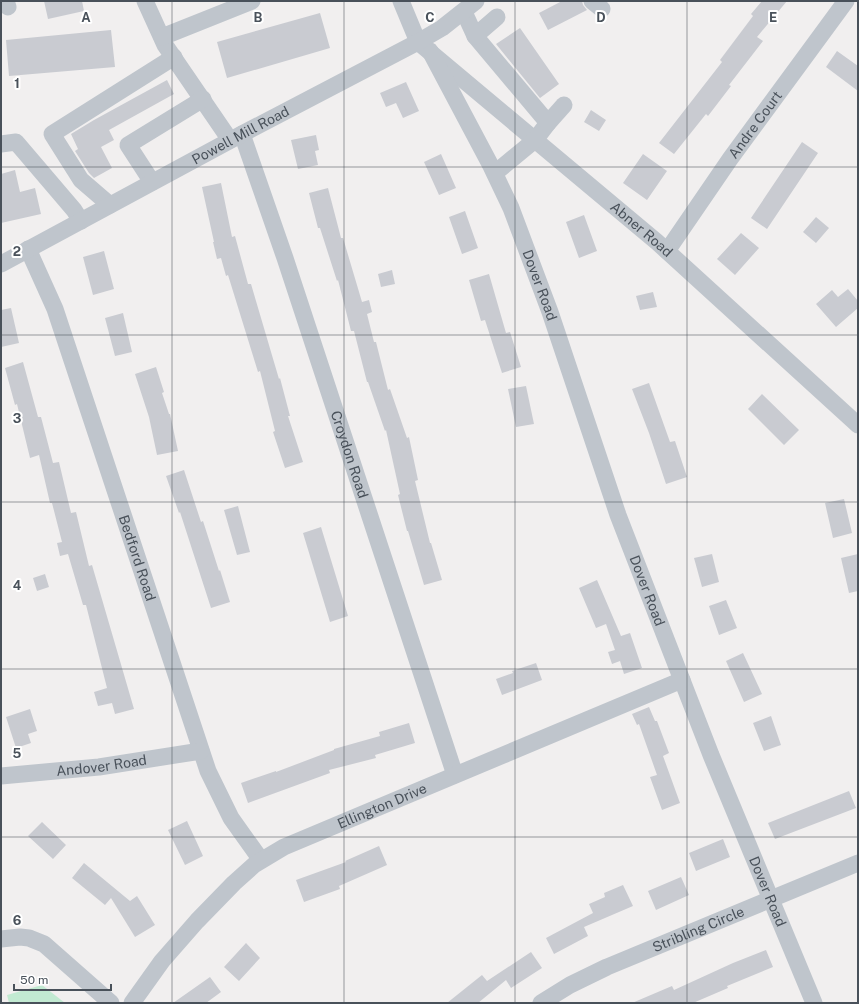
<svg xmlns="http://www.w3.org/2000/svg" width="859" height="1004" font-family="'Public Sans',sans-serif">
<rect width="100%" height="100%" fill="#f1efef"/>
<path fill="#c2ead2" d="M42,985l23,18h-56l-2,-8z"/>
<path fill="#c9cbd1" d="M44,1h38l2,10 -36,8z
M562,1h20l1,4 4,5 -39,20 -9,-17z
M762,1h25l-30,36 6,4 -34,44 2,1 -23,30 -2,-2 -32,40 -15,-11 63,-81 -2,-2 33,-44 -2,-2z
M320,13l10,35 -103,30 -10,-36z
M520,28l39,56 -19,14 -44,-54z
M111,30l4,37 -106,9 -3,-36z
M837,51l21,15v25l-32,-24z
M167,80l7,14 -65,36 5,10 -13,7 11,21 -18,10 -5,-5 -14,-22 3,-2 -7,-15 23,-14z
M406,82l13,29 -16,7 -7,-15 -10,4 -6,-14z
M591,110l15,10 -7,11 -15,-9z
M316,135l3,15 -4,1 3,14 -20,4 -7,-29z
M802,142l16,11 -51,76 -16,-11z
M441,154l15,34 -17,7 -15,-33z
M643,154l24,17 -20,29 -24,-17z
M15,170l5,22 15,-4 6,26 -40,9v-49z
M221,183l11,54 3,-1 13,48h3l28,95 1,-1 10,38h-2l15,46 -18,6 -12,-36 2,-1 -15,-60 -2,1 -30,-97 -2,1 -5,-18 -4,1 -4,-17h1l-12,-55z
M328,188l13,50h2l19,64 7,-2 3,12 -5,2 7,28h2l12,48 2,-1 17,49 2,-1 9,43 -3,1 15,62h1l11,37 -18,5 -16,-54h-1l-9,-36 2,-1 -14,-64 -1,1 -17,-49h-1l-13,-51h-3l-13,-51 -1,1 -17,-53h-2l-9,-35z
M465,211l13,37 -16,6 -13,-37z
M584,215l13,36 -18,7 -13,-36z
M816,217l13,11 -13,15 -13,-11z
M741,233l18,15 -24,27 -18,-16z
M104,251l10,38 -21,6 -10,-38z
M392,270l3,14 -14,3 -3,-13z
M489,274l17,59 4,-1 11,35 -19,6 -17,-53 -4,1 -12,-41z
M848,289l10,12v7l-22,19 -20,-23 16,-14 6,7z
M653,292l4,15 -17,3 -4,-14z
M11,308l8,35 -18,4v-37z
M123,313l9,39 -17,4 -10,-38z
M23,362l15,55h3l12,46 6,-1 12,51 5,-1 13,54 3,-1 42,144 -19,5 -3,-11 -14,3 -4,-14 13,-4 -21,-83h-3l-15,-51 -8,2 -3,-13 5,-1 -10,-39h-2l-11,-48 -9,3 -13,-54 -2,1 -10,-37z
M156,367l8,25 -2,1 7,21h1l8,37 -21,4 -8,-38 -14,-43z
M649,383l21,59 5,-1 12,36 -21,7 -17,-51 -17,-44z
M526,386l8,38 -18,3 -8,-38z
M762,394l37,36 -15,15 -36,-36z
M184,470l17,52 2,-1 16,50 1,-1 10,32 -19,6 -31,-96 -1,1 -13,-37z
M844,499l8,34 -19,5 -8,-35z
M238,506l12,46 -13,3 -13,-45z
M321,527l27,89 -18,6 -27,-89z
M712,554l7,28 -17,5 -8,-29z
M858,554v37l-9,2 -8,-35z
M45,574l4,13 -12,4 -4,-13z
M597,580l24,56 9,-3 12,35 -18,6 -4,-13 -8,3 -4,-12 7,-2 -9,-26 -10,4 -17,-40z
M726,600l11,28 -18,7 -10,-29z
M743,653l19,41 -18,8 -18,-41z
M536,663l6,17 -40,15 -6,-16 17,-6 -1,-2z
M649,707l6,14h2l12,32 -6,3 17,47 -18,7 -12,-33 7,-2 -18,-51 -2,1 -5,-11z
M30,709l7,22 -9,3 3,9 -15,5 -10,-31z
M771,716l10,29 -17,6 -11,-28z
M409,723l6,20 -40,12 1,3 -47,12 1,3 -82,30 -7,-20 35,-12v1l58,-22v-1l46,-13 -1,-4z
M849,791l7,17 -81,31 -7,-16z
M187,821l16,35 -18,9 -17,-35z
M42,822l24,23 -13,14 -25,-23z
M723,839l7,18 -34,14 -7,-18z
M379,846l8,19 -48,21 1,3 -36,13 -8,-22 50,-18 -1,-1z
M84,863l46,38 7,-5 18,29 -20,12 -24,-39 -6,7 -33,-27z
M681,877l8,18 -33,15 -8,-19z
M623,885l10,21 -49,21 4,9 -34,18 -8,-16 47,-25 -4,-9 16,-7 -1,-4z
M246,943l14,15 -21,23 -15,-14z
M766,950l7,17 -46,19 1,2 -35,15h-61l40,-17 2,4 59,-27z
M531,952l11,16 -31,20 -5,-8 -28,23h-31l35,-28 5,6z
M210,977l11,15 -15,11h-33z"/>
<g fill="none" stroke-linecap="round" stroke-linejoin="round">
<g stroke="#bfc5cc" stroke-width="17">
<path d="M6,1l2,6"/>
<path d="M145,1l20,44 65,95"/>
<path id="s1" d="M401,1l17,41 239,200 201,183"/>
<path d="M592,1l10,8"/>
<path d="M464,12l11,24 73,87 -13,17 -40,33"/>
<path d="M475,36l22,-19"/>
<path d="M162,37l90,-36"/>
<path id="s2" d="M430,51l61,115 20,42 39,104 68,203 93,240 103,248"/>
<path d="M548,123l16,-18"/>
<path id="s3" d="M242,134l43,124 170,517"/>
<path d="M1,144l15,-2 58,68 7,11"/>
<path d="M152,182l-24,-37 75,-46"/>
<path d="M110,205l-29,-25 -29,-46 122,-77"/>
<path id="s4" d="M28,249l27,60 153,462 23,47 30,42"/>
<path id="s5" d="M667,251l63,-92 116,-158"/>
<path id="s6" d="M1,264l241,-130 176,-92 24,-14 34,-27"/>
<path id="s7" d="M1,776l98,-9 102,-16"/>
<path d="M1,939l19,-2 9,1 15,6 67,59"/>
<path id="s8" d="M132,1003l30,-42 35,-40 37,-38 20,-18 30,-18 398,-167"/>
<path id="s9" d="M541,1003l29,-18 37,-18 251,-104"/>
</g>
</g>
<path fill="none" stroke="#49515a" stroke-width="1" stroke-opacity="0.55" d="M172,1v1002M344,1v1002M515,1v1002M687,1v1002M1,167h857M1,335h857M1,502h857M1,669h857M1,837h857"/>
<g text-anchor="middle" stroke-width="4" stroke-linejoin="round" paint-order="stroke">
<g font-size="14" fill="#49515a" stroke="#fff">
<text dy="5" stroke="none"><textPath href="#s5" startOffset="154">Andre Court</textPath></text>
<text dy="5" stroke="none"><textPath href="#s6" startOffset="272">Powell Mill Road</textPath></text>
<text dy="5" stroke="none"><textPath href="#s1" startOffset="336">Abner Road</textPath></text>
<text dy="5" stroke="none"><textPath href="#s2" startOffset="259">Dover Road</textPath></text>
<text dy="5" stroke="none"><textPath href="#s3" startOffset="338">Croydon Road</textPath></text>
<text dy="5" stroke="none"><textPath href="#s4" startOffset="328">Bedford Road</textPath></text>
<text dy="5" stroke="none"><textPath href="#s2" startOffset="583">Dover Road</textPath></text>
<text dy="5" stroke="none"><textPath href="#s7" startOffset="101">Andover Road</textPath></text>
<text dy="5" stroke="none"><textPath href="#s8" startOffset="326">Ellington Drive</textPath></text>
<text dy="5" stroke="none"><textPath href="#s2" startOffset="907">Dover Road</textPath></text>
<text dy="5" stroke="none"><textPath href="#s9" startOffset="174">Stribling Circle</textPath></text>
</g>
</g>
<g font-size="13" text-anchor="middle" font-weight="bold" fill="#49515a" stroke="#fff" stroke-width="4" stroke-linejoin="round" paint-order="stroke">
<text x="86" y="22">A</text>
<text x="258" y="22">B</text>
<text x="430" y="22">C</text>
<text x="601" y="22">D</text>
<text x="773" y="22">E</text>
<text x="17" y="88">1</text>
<text x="17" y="256">2</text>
<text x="17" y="423">3</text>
<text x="17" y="590">4</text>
<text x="17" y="758">5</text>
<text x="17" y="925">6</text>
</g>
<rect width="859" height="1004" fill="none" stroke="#49515a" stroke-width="4"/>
<path d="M14 984v6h97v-6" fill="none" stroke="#49515a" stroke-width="2"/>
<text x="20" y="984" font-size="12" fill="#49515a" stroke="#ffffff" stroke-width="3" paint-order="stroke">50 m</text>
</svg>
